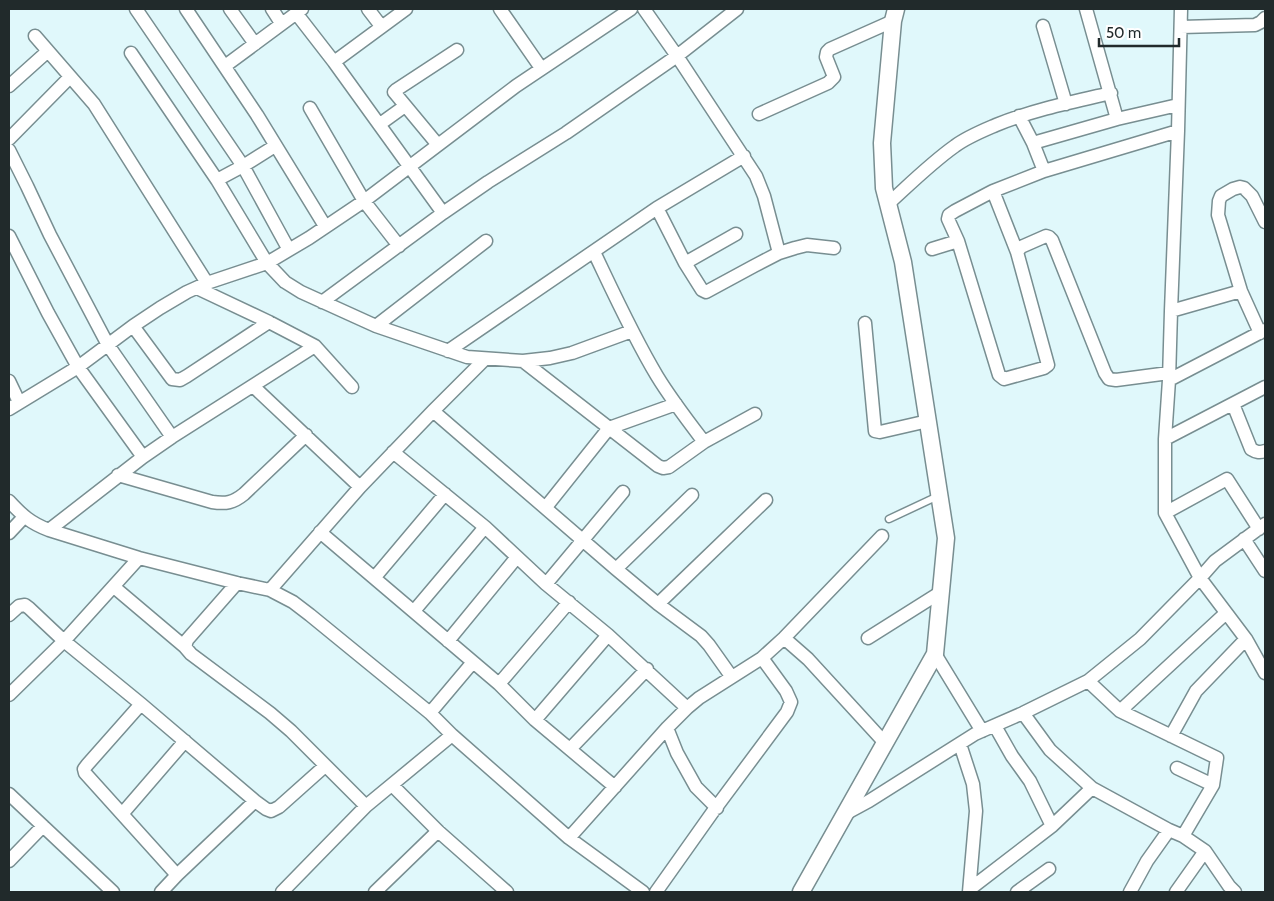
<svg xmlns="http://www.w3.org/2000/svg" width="1274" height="901" font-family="Cabin,sans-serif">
<rect width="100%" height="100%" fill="#e0f8fb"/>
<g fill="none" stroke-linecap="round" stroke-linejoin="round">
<defs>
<path id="service" d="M889,519l49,-23"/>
<path id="minor" d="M136,9l107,157 46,84
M186,9l71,106 68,111
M230,9l25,35
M272,9l9,14
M368,9l13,17
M500,9l41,59
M644,9l33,47 79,120 8,20 15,57
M1086,9l31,110
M1181,9l-3,122 -7,180 -2,69 -4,59v74l35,65 46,61 19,34
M296,13l38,49 109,151
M1043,26l23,78
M1181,27l74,-2 6,-3 4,-4
M35,36l59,68 113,179
M131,53l86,127 50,83 18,19 16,10 75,34 91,31 56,4 27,-3 22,-5 60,-22
M334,62l72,-53
M225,66l77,-57
M9,86l39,-35
M310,108l54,93 35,45
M759,114l69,-31 6,-6 -8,-20 1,-5 3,-3 63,-28
M1019,116l14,27 11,28
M380,124l25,-18
M9,139l61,-62
M1033,143l84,-24 61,-14
M438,145l-44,-53 2,-2 61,-40
M9,150l18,36 23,49 58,110 64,92
M217,180l26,-14 32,-20
M993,191l24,61
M888,204c22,-20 43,-41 67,-58 12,-9 27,-15 41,-21 37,-15 76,-23 115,-32
M657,208l28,55 17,27 4,2 48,-26 25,-13 16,-5 12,-3 27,3
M9,236l39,77 30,54 65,90
M932,249l26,-8
M594,252c20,42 39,84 63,124 14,23 31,45 47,66
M685,263l51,-29
M197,288l72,34 46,24 37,41
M322,302l121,-89 45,-31 78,-49 111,-77 60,-47
M1171,311l70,-20
M865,323l10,108 5,1 48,-11
M133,326l39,53 8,1 7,-4 82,-54
M376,326l110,-85
M1260,333l-19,-42 -23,-76 1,-14 2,-5 12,-7 7,-2 4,1 8,8 13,26
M448,351l209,-143 87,-52
M523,361l135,105 5,2 6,-1 35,-25 51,-28
M1169,373l-53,7 -7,-1 -4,-6 -53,-133 -3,-3 -3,-1 -25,11 -4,5 31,113 -4,3 -40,11 -5,-4 -41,-134 -10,-22 1,-4 6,-4 38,-20 51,-20 134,-40
M1169,380l96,-50
M9,381l10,21
M253,386l107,101
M1233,404l18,45c5,3 8,4 14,2
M9,409l69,-42 55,-41 27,-18 27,-16 20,-9 60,-20 42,-25 55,-37 152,-115 115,-77
M433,411l183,158 42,35 43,32 8,9 22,31
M1165,439l100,-52
M393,452l92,75 61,57 62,51 79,73
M118,475l94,27c14,2 21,1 32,-8l62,-59
M9,501c13,14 21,22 40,29l90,28 98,25 33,7 23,12 17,13 120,98 22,22 117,103 74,54
M546,507l63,-79 67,-24
M1165,513l62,-34 32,50
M49,530l94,-73 29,-20 143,-91
M320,532l179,152 36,36 80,67
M9,533l15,-16
M1244,539l21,32
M616,569l76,-74
M375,577l70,-83
M237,583l-50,57 -2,7 6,7 79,59 21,18 75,75
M546,584l77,-92
M114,587l71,60
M270,590l90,-103 73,-76 52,-52
M658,604l108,-104
M414,611l71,-84
M9,615l10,-9 6,-1 4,3 35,33 77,63 114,97 11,8 5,2 8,-4 46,-41
M784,638l24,21 77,84
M868,638l73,-46
M448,641l69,-84
M935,654l47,77
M1088,681l32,30 97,47 -4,27 -30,51
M499,684l70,-82
M9,695l55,-54 75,-83
M141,704l-54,61 -3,4 1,4 92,102
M1120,711l106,-98
M430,713l43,-51
M1023,713l27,37 42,38 77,42 14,6 22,15 24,35 6,6
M535,720l73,-85
M995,726l17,30 18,25 22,45
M667,728l10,25 19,34 21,21
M1171,736l25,-45 50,-52
M960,744l13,40 3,27 -7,81
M570,749l77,-80
M1177,768l36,17
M392,785l46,46 69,61
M9,794l104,98
M122,814l63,-73
M845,814l24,-13 106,-67 48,-21 65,-32 52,-42 60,-61 15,-17 50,-37
M569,838l98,-110 20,-20 12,-10 63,-40 22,-20 98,-102
M9,861l34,-35
M970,889l82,-63 40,-38
M161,892l16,-17 78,-74
M282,892l84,-86 86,-71
M375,892l63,-61
M656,892l56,-79 75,-101 4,-10 -5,-11 -24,-33
M1017,892l32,-23
M1130,892l17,-31 22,-31
M1176,892l29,-41"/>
<path id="tertiary" d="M801,892l134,-238 11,-116 -43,-276 -19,-74 -2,-45 11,-122 3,-12"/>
</defs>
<use href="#service" stroke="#788e91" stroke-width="9"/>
<use href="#minor" stroke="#788e91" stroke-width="15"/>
<use href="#tertiary" stroke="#788e91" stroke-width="19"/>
<use href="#service" stroke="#fff" stroke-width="6"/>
<use href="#minor" stroke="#fff" stroke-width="12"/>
<use href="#tertiary" stroke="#fff" stroke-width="16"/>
</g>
<rect width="1274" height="901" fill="none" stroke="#212a2b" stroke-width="20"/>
<path d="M1099 38v8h80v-8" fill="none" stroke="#212a2b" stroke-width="2.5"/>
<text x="1106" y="38" font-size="15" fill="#212a2b" stroke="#ffffff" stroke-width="4" paint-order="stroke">50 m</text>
</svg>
